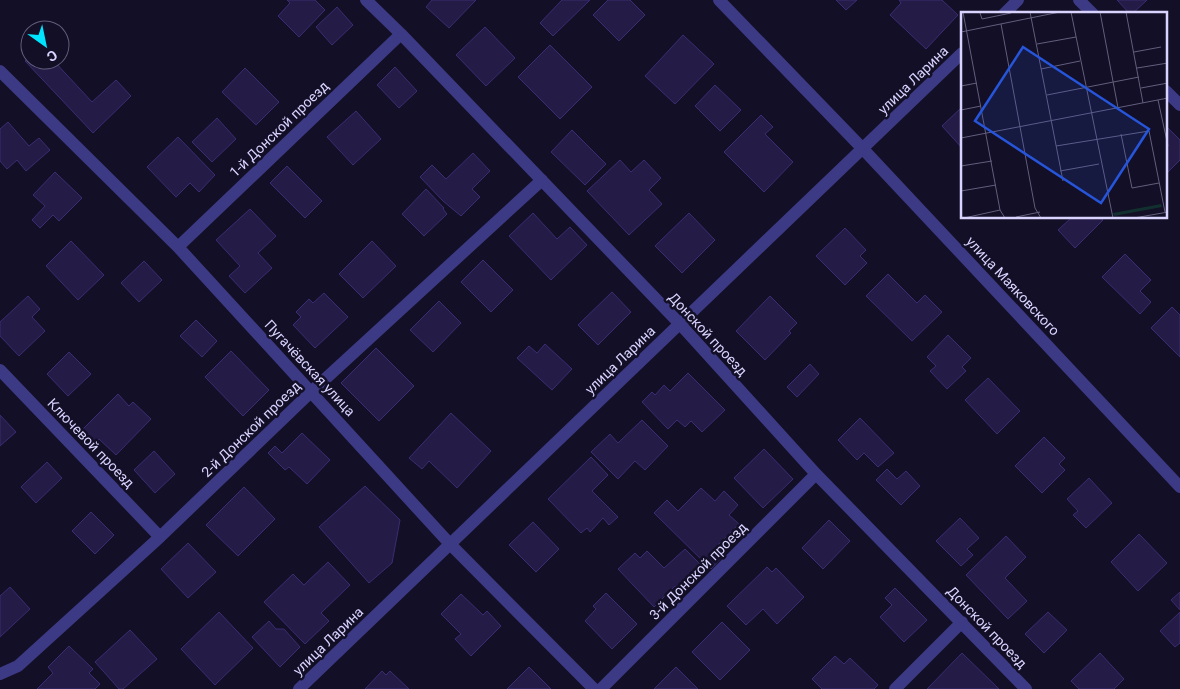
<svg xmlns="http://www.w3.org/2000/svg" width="1180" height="689" font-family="Roboto,sans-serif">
<rect width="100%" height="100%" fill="#130f26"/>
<path fill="#241b47" stroke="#3b2d73" d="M287,0h28l10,10 -26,27 -21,-21 12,-13z
M432,0h44l-27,28 -23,-21z
M562,0h28l-37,36 -13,-13z
M608,0h22l15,15 -26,26 -26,-26z
M836,0h21l-11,10z
M899,0h43l16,15 -32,34 -36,-34 11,-12z
M1117,0h30l-15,14h-2z
M337,7l16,18 -21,20 -16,-18z
M485,27l30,31 -29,28 -30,-31z
M683,35l31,29 -39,40 -30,-28z
M550,45l42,42 -32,32 -42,-42z
M30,56v4h23l39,42 24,-22 15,16 -38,37 -68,-72z
M395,67l22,24 -18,17 -22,-23z
M245,68l34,34 -23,23 -34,-33z
M715,85l26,25 -21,21 -25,-25z
M962,107v41l-20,-22z
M356,111l25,28 -28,26 -26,-28z
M761,115l12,12 -8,7 28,28 -29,30 -40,-40z
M217,118l19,21 -24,23 -20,-20z
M8,122l21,24 10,-8 11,12 -24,21 -9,-11 -10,9 -7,-8v-32z
M1166,126l14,14v20l-14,14z
M572,130l34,34 -21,21 -34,-33z
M178,137l37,38 -16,17 -9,-9 -14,14 -29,-30z
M473,153l17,18 -18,18 8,8 -19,19 -18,-15 -23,-24 12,-12 14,14z
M620,160l11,12 13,-12 17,18 -12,12 13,14 -33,31 -42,-44z
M287,166l35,35 -17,17 -35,-35z
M55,172l27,26 -23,23 -6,-6 -13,13 -8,-8 13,-14 -12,-11z
M426,189l18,19 -1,1 4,5 -23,22 -22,-22z
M250,209l26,27 -18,17 14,15 -27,25 -16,-17 11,-10 -24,-26z
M533,213l24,26 13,-12 17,18 -36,35 -42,-44z
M689,213l26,27 -33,33 -27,-27z
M1071,218h29l3,2 -28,28 -17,-18z
M845,228l21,22 -6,6 7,7 -22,22 -29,-29z
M71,241l33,34 -26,25 -32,-34z
M372,241l24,25 -33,32 -24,-24z
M1125,254l26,26 -11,11 11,11 -11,12 -38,-37z
M483,260l30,30 -22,22 -30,-30z
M144,261l18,19 -23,22 -18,-19z
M888,274l29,29 8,-8 17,17 -30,29 -46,-45z
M612,292l19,20 -33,33 -20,-20z
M324,293l24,24 -33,31 -22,-23 8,-8 -5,-5 13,-13 4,4z
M28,296l12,13 -8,8 13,14 -26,25 -19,-20v-14z
M770,296l27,27 -8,8 2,2 -26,27 -29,-29z
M439,301l22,22 -28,29 -23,-22z
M1172,307l8,8v42l-29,-29z
M196,320l21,21 -15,16 -22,-21z
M948,335l23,23 -9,9 4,4 -19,18 -17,-18 6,-5 -9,-9z
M545,344l27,25 -20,21 -35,-32 12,-12 8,7z
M376,348l38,38 -35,35 -38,-38z
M231,351l38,39 -26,26 -38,-39z
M69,352l22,22 -23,22 -21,-22z
M810,364l9,10 -22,23 -10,-10z
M688,373l37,37 -23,22 -11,-11 -6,6 -8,-7 -9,9 -26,-27 10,-10 3,3 9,-10 6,6z
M988,378l32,33 -23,23 -32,-34z
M118,394l11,12 4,-4 18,17 -35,36 -17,-16 -5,5 -13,-13z
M451,413l40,38 -34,37 -28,-27 -7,8 -13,-11z
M0,415l16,17 -16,14z
M860,418l34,35 -16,14 -14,-14 -7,7 -19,-20z
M642,420l26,26 -23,24 -10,-9 -17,18 -27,-27 19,-18 8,9z
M302,433l28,27 -23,24 -18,-17 -4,3 -17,-17 7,-7 7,7z
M1044,437l21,21 -6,6 6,6 -23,23 -27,-27z
M764,449l29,30 -30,29 -29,-30z
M154,451l21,23 -20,19 -21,-23z
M591,457l17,18 -16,16 26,26 -9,8 -6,-7 -13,14 -3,-4 -6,5 -33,-34z
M47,462l15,16 -26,25 -15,-16z
M887,469l10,10 9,-8 14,15 -19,19 -25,-25z
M1089,478l23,25 -26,25 -13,-13 5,-4 -11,-12z
M365,486l35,34 -8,43 -23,20 -50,-56z
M244,487l31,32 -37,37 -32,-31z
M701,488l14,13 9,-10 14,14 -9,10 10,9 -25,25 8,8 -11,12 -57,-56 13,-13 11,11z
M91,512l23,23 -19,19 -23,-23z
M960,518l19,20 -12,11 6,6 -12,11 -25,-25z
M829,520l21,21 -27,28 -21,-21z
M533,522l26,27 -23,23 -27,-27z
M1139,534l28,29 -29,28 -27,-29z
M1006,536l20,21 -21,21 22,23 -19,18 -42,-44z
M188,543l28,29 -28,26 -27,-29z
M685,549l22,22 -24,23 -8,-8 -21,21 -36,-38 17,-16 5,5 7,-7 17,17z
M328,562l22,23 -29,28 8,8 -24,23 -41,-42 29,-28 11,11z
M767,567l5,5 4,-4 28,29 -27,27 -14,-15 -17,16 -19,-19z
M10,587l20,22 -30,28v-41z
M895,588l32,32 -23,22 -24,-25 12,-12 -7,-7z
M1180,592v18l-9,-10z
M606,593l31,31 -25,25 -27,-28 11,-12 -3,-3z
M461,594l22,21 4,-4 14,15 -30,30 -16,-17 6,-5 -20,-20z
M219,612l34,36 -38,37 -34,-36z
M1048,612l19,18 -23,23 -19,-19z
M1180,612v31l-5,4 -15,-16z
M269,621l7,8h8l16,18 -20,20 -28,-30z
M722,622l28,28 -30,30 -28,-28z
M130,630l27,29 -34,30h-4l-24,-27z
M69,646l24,23 -4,4 11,11 -5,5h-58l16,-16 -5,-6z
M962,653l37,36h-72z
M1100,653l24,26 -10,10h-35l-8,-8z
M835,656l9,8 6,-6 28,27 -4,4h-52l-10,-10z
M529,667l22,22h-44z
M676,667l22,22h-44z
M382,671l4,4 4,-4 19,18h-44z"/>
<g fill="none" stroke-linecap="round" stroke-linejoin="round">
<path stroke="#3d3a85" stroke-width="12" d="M366,0l35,34 279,290 136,150 210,215
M719,0l144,149 317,338
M1079,0l14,14
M0,71l178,176 272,297 144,145
M1166,91l14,14
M178,247l223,-213
M0,370l160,167
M0,674l18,-8 142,-129 151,-145 231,-212
M601,689l215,-215
M895,689l67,-67"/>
<path stroke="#3d3a85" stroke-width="12" d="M1004,14l14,-14
M299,689l663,-636"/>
</g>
<g text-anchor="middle" stroke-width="5" stroke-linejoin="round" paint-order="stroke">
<g font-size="14" fill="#d9d4ff" stroke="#130f26">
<text transform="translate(913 80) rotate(-44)" y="5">улица Ларина</text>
<text transform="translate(279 129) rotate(-44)" y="5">1-й Донской проезд</text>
<text transform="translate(1013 286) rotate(47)" y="5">улица Маяковского</text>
<text transform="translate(708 334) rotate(47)" y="5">Донской проезд</text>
<text transform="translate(620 360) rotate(-44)" y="5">улица Ларина</text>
<text transform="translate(310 368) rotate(47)" y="5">Пугачёвская улица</text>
<text transform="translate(251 429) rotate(-44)" y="5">2-й Донской проезд</text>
<text transform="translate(91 443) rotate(46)" y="5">Ключевой проезд</text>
<text transform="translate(698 571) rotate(-45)" y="5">3-й Донской проезд</text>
<text transform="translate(987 627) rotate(46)" y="5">Донской проезд</text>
<text transform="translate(328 641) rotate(-44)" y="5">улица Ларина</text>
</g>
</g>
<g transform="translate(961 12)">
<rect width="206" height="206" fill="#130f26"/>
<path d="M200,192l1,3 -48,9 -1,-3z" fill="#12302f"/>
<path fill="none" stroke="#625e7d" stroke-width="1" d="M2,0l37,198 5,8M69,0l33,169M110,0l42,206M139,0l18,96M165,0l17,91M19,1l2,6 29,-6M40,12l34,184 6,10M0,20l99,-20M76,32l39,-7M173,40l27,-5M176,56l31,-5M80,57l39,-8M0,74l16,-3M180,76l27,-5M86,83l92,-18M197,88l10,46M0,98l20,-4M160,122l11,54 27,-5M0,126l207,-40M95,134l93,-15 16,81M0,154l31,-5M99,159l39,-7M0,179l35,-6M55,205l24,-5M3,206l36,-8M173,206l34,-6"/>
<path fill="#2655da" fill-opacity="0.15" stroke="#2655da" stroke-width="2.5" d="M62,35l126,82 -48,74 -126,-82z"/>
<rect width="206" height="206" fill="none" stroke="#d9d4ff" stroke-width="2.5"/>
</g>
<g transform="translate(45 45) rotate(147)"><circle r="24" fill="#130f26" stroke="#625e7d"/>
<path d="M0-4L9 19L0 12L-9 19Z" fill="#00e5ff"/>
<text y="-8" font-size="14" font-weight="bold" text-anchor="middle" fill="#d9d4ff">С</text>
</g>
</svg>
